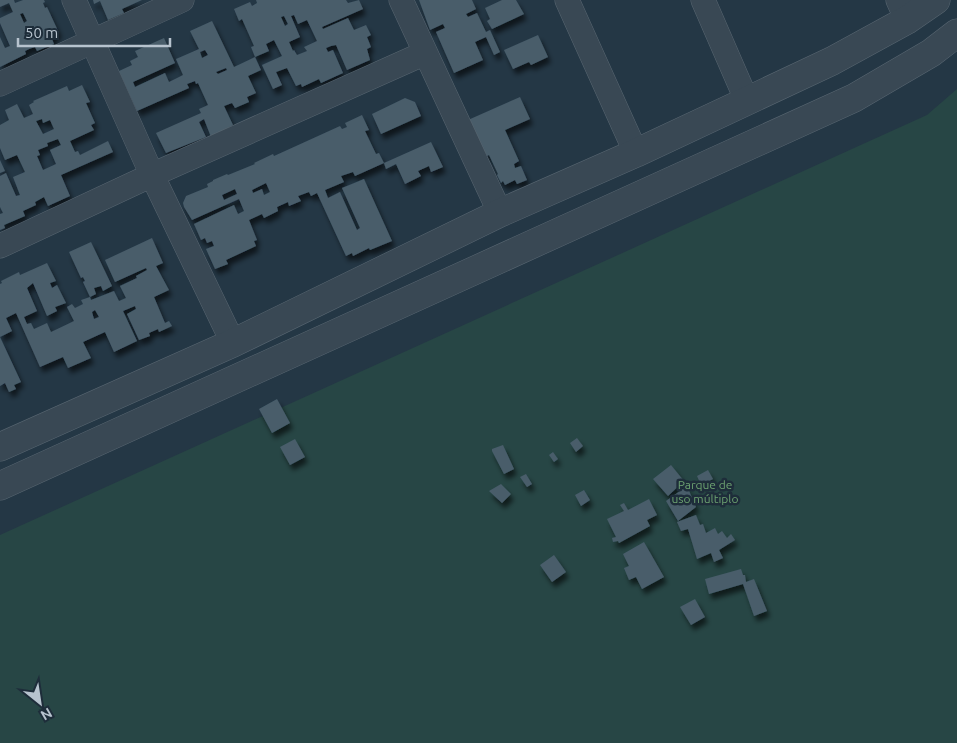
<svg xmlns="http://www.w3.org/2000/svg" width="957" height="743" font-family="Ubuntu,sans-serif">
<defs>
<filter id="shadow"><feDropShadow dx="3" dy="5.5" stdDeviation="2.5" flood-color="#0009"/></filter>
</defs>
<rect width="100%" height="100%" fill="#243745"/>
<path fill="#274645" d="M957,89v654h-957v-208l927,-420z"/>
<path fill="#485d6b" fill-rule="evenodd" filter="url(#shadow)" d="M0,0h14l1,3 8,-3h21l1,2 -2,1 2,5 2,-1 12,26 -5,2 1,3 -3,1 2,5 -17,7 -2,-4 -6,2 -4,2 1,3 -26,13v-30l5,11 5,-2 -10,-23v-5l13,-6 -4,-9 -9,4zM23,13l4,8 -3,2 -4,-9z
M93,0h49l-20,9 2,4 -16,7 -8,-19 -6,3z
M256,0h90l2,3 11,-3 4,9 -41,18 1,2 25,-11 6,12 12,-5 5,10 -4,2 4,10 -4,2 3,11 -23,10 -11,-25 -5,1 -5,2 2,4 5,-2 10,23 -22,10 -2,-4 -17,8 -1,-3 -5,2 -9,-18 -11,4 6,13 -9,4 -11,-24 20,-9 -8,-16 -8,4 3,7 -14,6 -4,-10 3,-1 -12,-27 -3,2 -5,-12 16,-7 2,4 5,-3zM294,15l4,9 9,-4 10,21 -13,6 3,4 -10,4 -3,-5 -1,1 -4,-9 11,-5 -9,-21zM284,16l4,8 -3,2 -4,-9z
M419,0h53l4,9 -10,5 2,3 9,-4 9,19 4,-2 10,22 -6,3 -8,-18 -11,5 8,18 -29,13 -18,-41 9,-4 -2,-4 -13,6z
M502,0h14l8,14 -32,15 -5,-8 3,-2 -5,-11z
M212,21l22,46 21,-10 6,13 -13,6 8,17 -9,4 2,5 -14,6 -3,-5 -8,3 9,19 -22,12 -7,-18 -5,3 7,15 -40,16 -10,-20 45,-20 -2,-4 9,-4 -10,-22 -2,1 -1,-3 -8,3 2,4 -52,23 -18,-40 13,-6 -2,-4 8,-4 -3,-6 29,-13 11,25 -42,19 2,5 30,-14 4,9 14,-7 -7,-16 23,-10 -9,-18zM205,50l3,5 -6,3 -2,-6zM226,68l1,2 -9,4 -2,-2z
M538,35l10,22 -17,8 -2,-3 -16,7 -9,-19z
M82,85l8,17 -4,1 9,20 -4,2 3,5 -24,11 5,11 3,-1 2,4 28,-14 5,11 -52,23 9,21 -22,10 -4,-9 -9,5 1,3 -13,6 2,5 -21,9 1,3 -5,2v-16l3,-1 -3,-6v-31l6,-3 10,23 4,-1 -7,-18 12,-5 -8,-17 -12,5 -5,-12v-23l9,-5 -4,-10 12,-6 7,14 9,-4 -4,-9 5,-3 -1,-1 34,-15 2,5zM42,119l1,4 7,-3 4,9 -11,5 -7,-13zM58,139l3,6 -11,5 6,14 -13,6 -6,-14 3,-1 -2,-5 10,-4 -1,-3z
M520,97l10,22 -25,11 14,31 -5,3 1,4 6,-2 6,14 -10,4 -2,-4 -10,5 -2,-4 -2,2 -4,-8 1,-1 -9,-19 -2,1 -7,-14h-2l-10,-22z
M405,98l10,4 6,14 -40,18 -9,-20z
M362,115l7,15 -4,1 11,23 3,-1 5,10 -29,13 -2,-4 -12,4 3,6 -19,8 3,8 12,-6 17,38 3,-2 -18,-40 22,-9 28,62 -22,9 -1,-2 -16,8 -1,-3 -6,3 -29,-63 -6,3 -2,-4 -11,4 3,5 -12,5 -1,-4 -11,5 1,4 -14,7 -2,-4 -13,6 8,20 -3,1 2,5 -30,14 2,4 -13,5 -9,-20 8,-3 -2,-5 -5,2 -2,-5 -4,2 -7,-16 40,-19 4,9 6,-3 -5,-12 -47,21 -8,-13 -1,-4 3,-7 22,-9 -1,-3 6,-3v-1l14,-6 1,1 27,-11 -1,-1 19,-9 1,2 66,-30 2,3 5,-2 -2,-4zM266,183l4,9 -6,3 -2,-6 -9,4 -1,-3zM235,189l2,5 -13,6 -2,-5z
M431,142l12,25 -12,5 -2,-6 -11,5 3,5 -16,8 -9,-20 -10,5 -2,-6z
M0,160l5,11 -5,2z
M152,238l11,25 -7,3 13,24 -15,7 11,26 4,-2 3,5 -13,6 -1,-3 -9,4 1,3 -11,4 -12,-26 9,-5 -1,-3 -12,5 14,30 -23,11 -9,-20 -22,10 8,16 -23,10 -5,-11 -23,10 -24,-54 -10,5 6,13 -12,6 21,45 -7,3 2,4 -7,3 -4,-9 -5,3v-102l2,-1 -1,-2 18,-9 1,3 27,-12 9,18 -6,2 2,5 5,-3 9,18 -11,4 2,4 -10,5 -14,-33 -6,5 10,23 -13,6 3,7 4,-1 3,6 13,-6 4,9 23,-11 -7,-14 5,-3 3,4 8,-4 -2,-4 9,-3 1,3 23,-9 5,10 7,-3 -6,-12 17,-8 -1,-2 11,-6 -1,-2 -31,14 -10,-22zM95,310l4,7 -5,2 -2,-7z
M91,242l21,44 -9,5 -2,-5 -7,2 2,6 -6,3 -7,-15 2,-1 -2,-4 -2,1 -12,-26z
M277,399l13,24 -18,10 -13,-24z
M577,438l6,8 -7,6 -6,-9z
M295,439l10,18 -15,8 -10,-18z
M503,445l11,24 -10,5 -12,-23v-2z
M553,452l5,7 -4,3 -5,-7z
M671,465l13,16 -16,15 -15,-17z
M708,470l5,9 -12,6 -4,-9z
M526,474l6,10 -5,3 -7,-10z
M501,484l10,10 -9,9 -13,-12z
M687,486l9,21 -18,14 -12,-20z
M584,490l6,10 -9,6 -6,-11z
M649,499l8,16 -10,5 3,6 -31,17 -1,-2 -5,1 -1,-4 4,-1 -9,-18 17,-8 -4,-6 4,-2 4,7z
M696,515l4,10 3,-1 3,9 9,-5 3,6 4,-3 5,7 4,-4 4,6 -16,10 4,8 -9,4 -3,-9 -14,6 -9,-30 -7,2 -4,-9z
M644,542l20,35 -22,12 -6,-12 -7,3 -5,-12 5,-2 -6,-12z
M554,555l12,17 -14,10 -12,-17z
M741,569l2,6h2l1,7 8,-3 13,32 -13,5 -11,-32 -34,10 -4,-15z
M695,599l10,18 -14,8 -11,-18z"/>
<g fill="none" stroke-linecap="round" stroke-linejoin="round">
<defs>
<path id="minor" d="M74,0l78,175 81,168
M401,0l99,213
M567,0l69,153
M703,0l44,101
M898,0l9,20
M0,84l182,-84
M0,246l152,-71 273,-122"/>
<path id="tertiary" d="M0,447l233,-104 267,-130 136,-60 196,-92 75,-41 29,-20
M0,486l854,-388 77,-45 26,-20"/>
</defs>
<use href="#minor" stroke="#586671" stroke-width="25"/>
<use href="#tertiary" stroke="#586671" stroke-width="29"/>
<use href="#minor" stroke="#394854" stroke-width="24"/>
<use href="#tertiary" stroke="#394854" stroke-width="28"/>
</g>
<g text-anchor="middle" stroke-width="5" stroke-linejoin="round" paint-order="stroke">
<g font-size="12" fill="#6ca170" stroke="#1e2d3a">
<text x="705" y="489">Parque de<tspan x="705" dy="14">uso múltiplo</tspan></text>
</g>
</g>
<g transform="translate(40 703) rotate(150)" stroke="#1e2d3a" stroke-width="4" paint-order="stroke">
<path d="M0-4L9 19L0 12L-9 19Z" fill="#b7c3ce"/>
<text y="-8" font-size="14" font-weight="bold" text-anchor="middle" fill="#b7c3ce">N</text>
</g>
<path d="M18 38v8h152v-8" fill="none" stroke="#b7c3ce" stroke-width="2.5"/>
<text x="25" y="38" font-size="15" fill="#b7c3ce" stroke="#1e2d3a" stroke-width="4" paint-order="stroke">50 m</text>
</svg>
